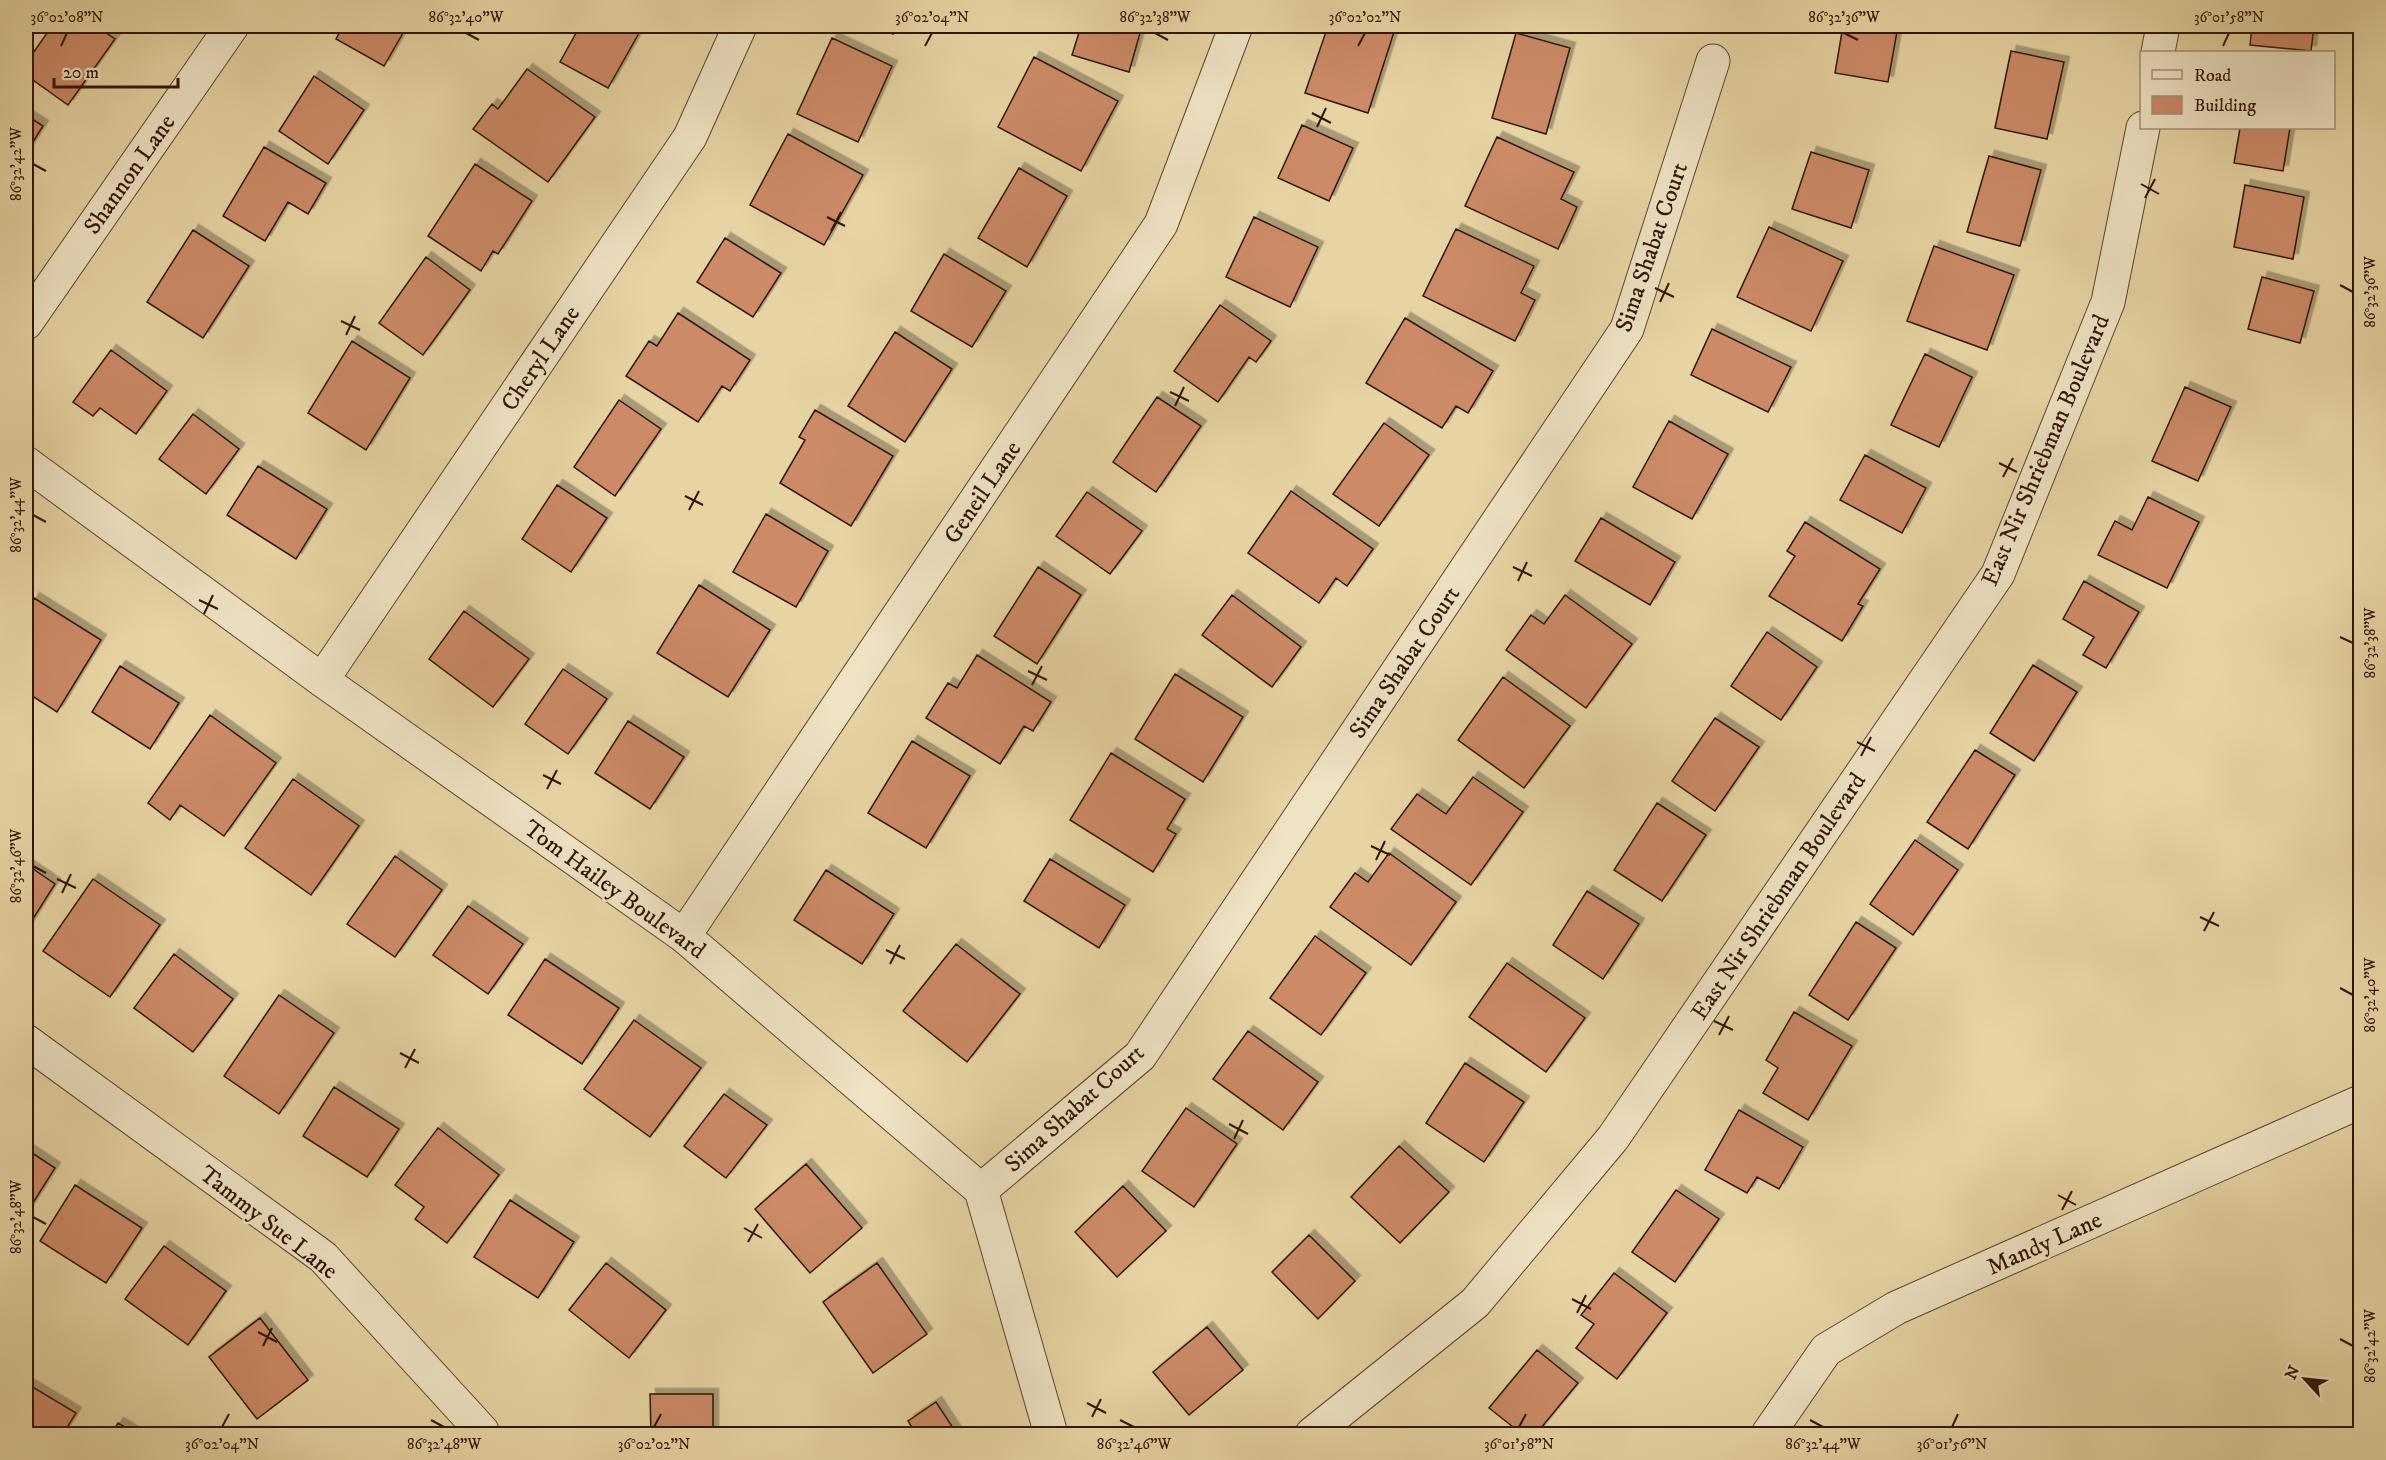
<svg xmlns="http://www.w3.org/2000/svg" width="2386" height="1460" font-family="'IM FELL DW Pica',serif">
<defs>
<filter id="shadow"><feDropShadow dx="5.5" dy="-5.5" stdDeviation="0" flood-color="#0004"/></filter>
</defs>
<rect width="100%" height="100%" fill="#e7d4a4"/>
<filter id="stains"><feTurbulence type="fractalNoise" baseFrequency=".00333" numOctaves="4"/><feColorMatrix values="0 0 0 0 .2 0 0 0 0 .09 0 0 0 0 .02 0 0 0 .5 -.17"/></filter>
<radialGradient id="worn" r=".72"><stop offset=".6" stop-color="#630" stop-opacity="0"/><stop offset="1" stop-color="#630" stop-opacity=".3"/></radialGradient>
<path fill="#cc8a67" stroke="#2f1503" stroke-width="1.5" filter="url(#shadow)" d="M52,26h44l19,13 -47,66 -42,-30v-12z
M343,26h64l-23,40 -48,-27z
M580,26h63l-35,62 -48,-26z
M872,26h24l-3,8z
M1081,26h61l-13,46 -57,-17z
M1328,26h45l21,6 -26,81 -63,-20z
M1843,26h55l-10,56 -53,-9z
M2252,26h62l-3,25 -61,-6z
M1516,33l54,15 -24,86 -54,-16z
M832,38l60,28 -34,76 -61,-28z
M2011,51l53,11 -17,77 -52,-11z
M1034,57l84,44 -37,70 -83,-44z
M527,69l68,48 -47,65 -75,-53 19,-25 6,5z
M314,76l50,34 -36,54 -49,-33z
M26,115l17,11 -17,27z
M1302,125l51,23 -24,53 -51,-23z
M2240,128h50l-7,43 -49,-8z
M788,134l75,41 -39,70 -74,-40z
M1497,137l77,35 -13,27 16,8 -19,42 -93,-43z
M264,147l62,36 -18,31 -20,-12 -23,39 -42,-25z
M1811,152l58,18 -18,58 -59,-19z
M1989,156l52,14 -21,76 -53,-14z
M475,164l57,37 -34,53 -5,-3 -12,20 -53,-35z
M1019,168l48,28 -40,71 -49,-29z
M2245,185l59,12 -11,62 -59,-12z
M1254,217l64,30 -28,60 -64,-30z
M1769,227l74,34 -32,70 -74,-34z
M1456,229l78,37 -13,27 14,7 -20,41 -92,-45z
M193,230l56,36 -46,72 -56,-36z
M725,238l56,35 -28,44 -56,-35z
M1934,246l80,29 -27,75 -80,-29z
M944,254l62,37 -34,56 -61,-36z
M426,257l44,33 -47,65 -44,-32z
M2262,277l52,14 -14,52 -52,-14z
M1220,305l51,36 -15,21 -7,-5 -31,45 -44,-31z
M678,313l72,47 -20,31 -8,-5 -24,36 -72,-46 23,-35 8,5z
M1405,318l88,53 -25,42 -12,-7 -14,22 -76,-45z
M1712,329l79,38 -23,45 -77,-37z
M895,332l57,37 -47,73 -57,-36z
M352,341l58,37 -44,72 -58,-37z
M111,350l56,41 -31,43 -36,-26 -7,8 -20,-14z
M1925,354l47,23 -33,70 -48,-22z
M2185,387l46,20 -33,74 -46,-20z
M1157,397l44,29 -45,66 -43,-30z
M619,400l42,29 -46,67 -41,-29z
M815,410l78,46 -42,70 -71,-43 25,-43 -6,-3z
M193,414l46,35 -33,45 -47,-35z
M1669,421l59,33 -36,65 -59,-32z
M1384,423l45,32 -50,71 -46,-32z
M1865,455l61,33 -24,45 -62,-33z
M258,466l69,43 -31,50 -69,-44z
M557,485l50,33 -36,54 -49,-33z
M1291,491l82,58 -26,37 -11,-8 -17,25 -71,-50z
M1087,492l55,39 -32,43 -54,-38z
M2148,497l51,25 -32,66 -69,-33 17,-34 17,9z
M766,514l62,37 -32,56 -63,-35z
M1601,518l74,44 -25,43 -75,-44z
M1805,522l75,47 -22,35 5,2 -21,35 -73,-45 26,-40 -8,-5z
M1038,567l43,28 -44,69 -43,-28z
M2084,581l55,31 -33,56 -23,-13 11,-18 -31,-18z
M699,585l71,45 -42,67 -71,-44z
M1232,595l69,52 -29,40 -70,-52z
M1565,595l67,49 -46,64 -80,-58 25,-35 13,9z
M34,598l67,42 -44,72 -31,-20v-81z
M464,611l65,48 -36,48 -64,-48z
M1767,632l50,35 -36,53 -50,-34z
M977,655l74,47 -18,29 -9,-5 -24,38 -74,-46 22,-35 9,5z
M2033,665l44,27 -43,69 -44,-28z
M120,666l59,37 -29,46 -58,-37z
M563,669l44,30 -39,55 -43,-30z
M1175,674l68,43 -40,65 -68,-43z
M1503,677l67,49 -46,62 -66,-48z
M210,715l66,48 -52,73 -44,-31 -10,15 -22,-17z
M1715,718l44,29 -44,64 -43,-30z
M628,721l56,36 -34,52 -55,-36z
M912,741l58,35 -44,72 -58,-35z
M1975,750l40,25 -47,74 -41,-27z
M1111,753l74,46 -18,30 9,5 -23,38 -83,-52z
M1473,777l50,35 -52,73 -80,-56 26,-35 29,20z
M293,779l66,47 -48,69 -66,-47z
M1657,803l49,32 -44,66 -48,-31z
M1915,840l43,30 -45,65 -43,-31z
M1389,853l67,49 -45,63 -81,-58 25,-34 13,9z
M395,856l47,34 -47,67 -48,-33z
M1050,859l75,46 -26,43 -75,-47z
M26,864l29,20 -29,46z
M826,870l68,44 -32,50 -68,-44z
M93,879l67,46 -50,72 -67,-46z
M1587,891l52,33 -36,55 -50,-34z
M468,906l55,38 -35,50 -55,-39z
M1856,922l40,26 -48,72 -39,-25z
M1315,936l51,37 -45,62 -51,-37z
M956,944l64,50 -53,68 -64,-51z
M174,954l59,45 -40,53 -59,-44z
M545,959l74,49 -37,56 -74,-49z
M1507,963l78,55 -39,54 -77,-55z
M279,995l55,38 -55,81 -55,-38z
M1794,1012l58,34 -44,74 -45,-27 15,-25 -12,-8z
M634,1020l67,48 -51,69 -66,-48z
M1248,1031l70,51 -35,48 -70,-51z
M1465,1063l59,39 -40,60 -58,-39z
M334,1087l65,42 -32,48 -64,-41z
M724,1094l43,31 -41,53 -42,-32z
M1186,1108l51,36 -43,63 -52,-36z
M1739,1110l64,37 -24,42 -22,-12 -10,16 -42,-23z
M438,1128l61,47 -52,68 -32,-24 9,-12 -29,-22z
M1399,1146l50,46 -49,51 -49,-46z
M26,1149l29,19 -29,46z
M806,1164l56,64 -52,45 -55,-64z
M75,1185l67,43 -36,55 -66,-42z
M1123,1186l43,45 -49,46 -42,-45z
M1676,1190l43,29 -44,63 -43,-30z
M510,1200l64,42 -36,56 -64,-41z
M1309,1235l46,46 -37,38 -46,-47z
M164,1246l62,45 -38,54 -63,-46z
M606,1263l60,47 -37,48 -60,-48z
M877,1263l50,71 -54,39 -50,-71z
M1614,1273l53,40 -50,66 -41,-31 18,-24 -13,-9z
M260,1318l48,62 -51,39 -48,-62z
M1207,1327l36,43 -54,45 -36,-43z
M1537,1350l41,33 -42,51h-14l-33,-26z
M26,1383l50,30 -13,21h-37z
M650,1394h63v40h-62z
M936,1402l21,32h-52l8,-5 -5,-8z
M118,1423l18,11h-25z"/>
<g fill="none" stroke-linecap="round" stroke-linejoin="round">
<defs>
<path id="minor" d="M2158,52l5,-26
M26,323l206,-297
M26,463l296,217 362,256 297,254 70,244
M322,680l368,-543 50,-111
M684,936l477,-712 75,-198
M26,1041l297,216 159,174 -2,3
M981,1190l159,-134 487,-727 86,-268
M1312,1434l163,-131 138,-165 385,-564 110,-272 35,-174
M1768,1434l58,-84 70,-42 464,-206"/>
</defs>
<use href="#minor" stroke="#5d452b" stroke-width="35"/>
<use href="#minor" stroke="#efe3c4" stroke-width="33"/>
</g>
<path fill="none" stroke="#2f1503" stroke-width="2" d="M466,33l13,7M1155,33l13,7M1844,33l14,7M61,46l6,-13M925,46l7,-13M1358,46l7,-13M2223,46l6,-13M1312,113l19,10M1317,127l9,-19M33,164l13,7M2141,184l18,10M2145,198l10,-19M827,217l18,9M831,231l10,-19M2340,285l13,7M1655,288l19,9M1660,302l9,-19M341,321l19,9M346,335l9,-19M1170,392l19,9M1175,406l9,-19M1999,463l18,9M2003,477l10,-19M685,496l18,9M689,510l10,-19M33,515l13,7M1513,567l19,9M1518,581l9,-19M199,600l19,9M204,614l9,-19M2340,637l13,6M1028,671l19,9M1032,685l10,-19M1857,742l18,9M1861,756l10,-19M543,775l18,9M547,789l10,-19M1371,846l19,9M1376,860l9,-19M33,866l13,7M57,879l19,9M62,893l9,-19M2200,917l19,9M2204,931l10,-19M886,950l19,9M890,964l10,-19M2340,988l13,7M1714,1021l19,9M1719,1035l10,-19M400,1053l19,10M405,1068l10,-19M1229,1124l19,10M1234,1139l9,-19M2058,1195l18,10M2062,1210l10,-19M33,1217l13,7M744,1228l18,10M748,1242l10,-18M1572,1299l19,10M1577,1313l9,-18M258,1332l19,10M2340,1339l13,7M263,1346l9,-18M1087,1403l19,10M1092,1417l9,-18M431,1420l13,7M1120,1420l14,7M1810,1420l13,7M222,1427l7,-13M654,1427l7,-13M1519,1427l7,-13M1952,1427l6,-13"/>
<g text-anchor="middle" stroke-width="5" stroke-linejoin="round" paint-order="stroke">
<g font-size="24" fill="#2f1503" stroke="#efe3c4">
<text transform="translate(129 174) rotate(-55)" y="8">Shannon Lane</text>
<text transform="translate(1651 247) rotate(-71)" y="8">Sima Shabat Court</text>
<text transform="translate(540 358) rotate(-56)" y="8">Cheryl Lane</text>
<text transform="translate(2045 450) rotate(-67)" y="8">East Nir Shriebman Boulevard</text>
<text transform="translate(982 492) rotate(-56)" y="8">Geneil Lane</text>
<text transform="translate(1404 662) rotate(-56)" y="8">Sima Shabat Court</text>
<text transform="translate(615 889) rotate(36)" y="8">Tom Hailey Boulevard</text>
<text transform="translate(1778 896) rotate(-56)" y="8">East Nir Shriebman Boulevard</text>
<text transform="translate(1074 1108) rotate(-42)" y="8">Sima Shabat Court</text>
<text transform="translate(269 1222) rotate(38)" y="8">Tammy Sue Lane</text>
<text transform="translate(2044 1243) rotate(-24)" y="8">Mandy Lane</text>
</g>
</g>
<rect width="2386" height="1460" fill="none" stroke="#e7d4a4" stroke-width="66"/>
<rect x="2140" y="51" width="195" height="78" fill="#efe3c4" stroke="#a29177" stroke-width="1.5"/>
<rect x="2152" y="70" width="30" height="9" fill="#efe3c4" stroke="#a29177" stroke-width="1.5"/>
<text x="2194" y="81" font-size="18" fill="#2f1503">Road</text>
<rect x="2152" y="96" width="30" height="18" fill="#cc8a67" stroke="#a29177" stroke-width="1.5"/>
<text x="2194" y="111" font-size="18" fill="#2f1503">Building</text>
<g transform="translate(2305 1379) rotate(297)" stroke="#efe3c4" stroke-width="4.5" paint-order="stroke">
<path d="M0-4.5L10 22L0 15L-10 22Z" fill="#2f1503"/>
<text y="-9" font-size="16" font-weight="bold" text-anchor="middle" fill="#2f1503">N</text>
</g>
<path d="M54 78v9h124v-9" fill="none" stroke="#2f1503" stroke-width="3"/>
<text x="63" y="78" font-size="18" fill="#2f1503" stroke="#efe3c4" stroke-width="4.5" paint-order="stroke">20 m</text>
<rect x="33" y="33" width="2320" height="1394" fill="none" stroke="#2f1503" stroke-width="2"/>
<g font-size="15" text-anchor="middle" fill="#2f1503">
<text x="67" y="22">36°02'08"N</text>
<text x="466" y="22">86°32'40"W</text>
<text x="932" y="22">36°02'04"N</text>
<text x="1155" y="22">86°32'38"W</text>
<text x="1365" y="22">36°02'02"N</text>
<text x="1844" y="22">86°32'36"W</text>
<text x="2229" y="22">36°01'58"N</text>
<text transform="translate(16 164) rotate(-90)" y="5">86°32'42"W</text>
<text transform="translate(2370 292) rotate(-90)" y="5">86°32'36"W</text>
<text transform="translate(16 515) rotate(-90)" y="5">86°32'44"W</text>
<text transform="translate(2370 643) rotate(-90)" y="5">86°32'38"W</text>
<text transform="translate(16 866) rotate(-90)" y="5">86°32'46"W</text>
<text transform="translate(2370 995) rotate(-90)" y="5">86°32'40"W</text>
<text transform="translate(16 1217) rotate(-90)" y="5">86°32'48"W</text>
<text transform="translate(2370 1346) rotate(-90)" y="5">86°32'42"W</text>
<text x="222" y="1449">36°02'04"N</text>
<text x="444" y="1449">86°32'48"W</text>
<text x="654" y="1449">36°02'02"N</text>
<text x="1134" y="1449">86°32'46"W</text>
<text x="1519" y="1449">36°01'58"N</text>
<text x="1823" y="1449">86°32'44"W</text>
<text x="1952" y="1449">36°01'56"N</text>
</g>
<rect width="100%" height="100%" filter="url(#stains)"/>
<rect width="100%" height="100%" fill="url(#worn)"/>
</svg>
